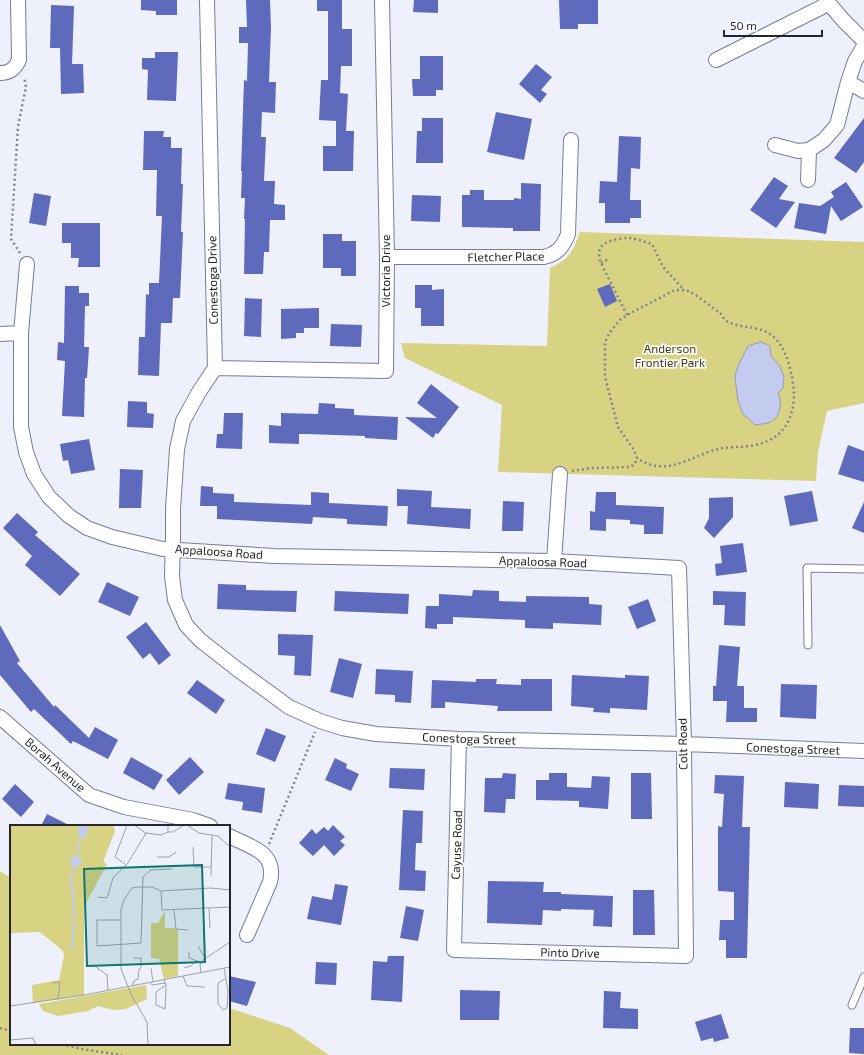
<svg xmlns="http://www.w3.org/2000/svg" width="864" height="1055" font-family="'Exo 2',sans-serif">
<rect width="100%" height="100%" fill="#eef1fc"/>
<path fill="#d8d283" d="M580,232l284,10v161l-37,8 -9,41 -2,29 -318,-9 4,-67 -97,-47 -4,-15 146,3 3,-78c20,-10 22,-15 30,-36z
M0,871l11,7v166h218v-36l61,20 39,27h-329z"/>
<path fill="#c3cbef" stroke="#939ab6" d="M761,342l9,4 1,10 8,9 5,11 -1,12 -5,5c4,8 3,20 -4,27 -5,4 -14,4 -19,5l-12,-11 -5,-13 -2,-15 -1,-11 4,-11 9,-18z"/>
<path fill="#5e6abc" d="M141,0h36v15h-21v-4l-15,-1z
M246,0h24l1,28 -2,54h7l-1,31 -13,-1 -1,25h5l-2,44h11l-1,23 11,1v15h-15l-1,32h-5l-1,22h-19l1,-55h-1l1,-21h-4l1,-27h-1l3,-91 3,1 1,-38h-9v-16h8z
M317,0h25v29h10v37h-11l-1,27 8,1 -2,37h8l-1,40h-30v-25h13v-25l-17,-1 2,-40h7v-69h-11z
M414,0h24v13l-25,-1z
M559,0h39v24h-20v5h-18z
M51,5l23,1 -2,58h11l1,29 -23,1 -1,-46h-10z
M155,52h23l-2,49 -29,-1 1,-30 -6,-1v-11h13z
M420,56h23v34h-7v6h-23l-1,-17h8z
M536,64l16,13 -11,13 6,4 -7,9 -21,-19z
M496,112l36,7 -8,41 -37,-8z
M422,118h21v45h-27l1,-32h5z
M864,118v44l-8,11 -22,-15z
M144,131h20l-1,6h8v11h11l-1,36h2l-2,48h2l-3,66h-7l-1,25h-11l-2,53 -21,-1 1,-38h6l1,-43 3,1v-12h10l3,-67h-6l1,-46h-14z
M619,136l22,1 -1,32 -9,-1 -1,32h11v18h-11v5h-25v-20h-6l1,-22 17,1z
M774,177l14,9 -9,13 16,3 -19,26 -26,-18z
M846,182l17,25 -22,14 -10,-15 -5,28 -32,-6 5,-25 21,3 14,-9 -3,-5z
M521,183l20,1 -1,47h-27v-3l-51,-1v-32h8v-5h14v10h30v-2l7,1z
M34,193l17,3 -5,30 -17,-3z
M412,195l29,1 -1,26 -29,-1z
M62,223h38v44h-22l1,-9h-8v-15h-9z
M323,234h19v7h14v35h-15v-8h-18z
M610,284l7,17 -12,6 -8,-18z
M415,285h17v5l12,-1v37h-23v-18h-6z
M65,286h14v7h10v13h-4l-1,41h5l-2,31h-2l-1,39 -22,-1 3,-55 -8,-1 1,-18 6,1z
M245,298l17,1 -1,38 -17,-1z
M319,308v20h-15v5h-8v5l-15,1v-30z
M331,324l31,1 -1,22 -31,-1z
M431,384l28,23 -21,27 -2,-1 -3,5 -28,-21 32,1 -20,-15z
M128,401l19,1v11l7,1 -1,14 -26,-1z
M319,403l16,1v4l19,1v6l44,2 -1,23 -32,-2v-2l-59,-2h-7v10l-30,-1v-18l12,1v-13l37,1z
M224,413h19l-1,36 -26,-1 1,-14h6z
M89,439l6,31 -24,4 -3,-14 -5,1 -3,-17z
M848,445l16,6v31l-26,-8z
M120,469l23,1 -2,38h-22z
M201,486l12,1v6l21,1v8l77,3v-13l18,1v10l59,3 -1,20 -40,-2v-5l-34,-2 -1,7 -95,-5v-13h-17z
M397,489l35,2 -1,16 40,2 -1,20 -63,-5 1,-18h-11z
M812,491l6,30 -28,5 -6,-30z
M596,492h20v13l48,2 -1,27h-19v-9l-14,-1v-4l-24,-1v12l-16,-1v-19l5,1z
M733,497v20l-19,21 -10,-10 5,-10v-20z
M503,501l21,1 -1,29h-21z
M864,502v31l-12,-5z
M17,513l21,19 -3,3 45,39 -20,22 -35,-31 7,-9 -29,-28z
M743,543l4,29 -31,4 -1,-12 7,-1 -2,-17z
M107,582l32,15 -9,19 -32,-14z
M218,584l28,1v5l51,1 -1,21 -79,-3z
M473,590l26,1v10l27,1v-6l63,1v7l13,1 -1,20 -48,-2v6l-28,-1v-8l-72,-3v7h-16v5l-12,-1 1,-22h13v-12l33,2z
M335,591l74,3 -1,20 -74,-3z
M713,591l33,1 -1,34 -21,-1 1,-20h-12z
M648,599l8,22 -19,8 -9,-22z
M146,622l25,33 -12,10 -9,-12 -7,6 -17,-22z
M0,625l20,36 -3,2 37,44 1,-2 34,33 6,-11 23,13 -10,19 -35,-18 -2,3 -37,-35 -3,3 -31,-37z
M278,634l35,1 -2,41 -17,-1 1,-19 -17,-1z
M719,645l21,2 -3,39h7v22h13v14h-31l1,-21h-14v-15h3z
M339,658l23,6 -9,34 -23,-6z
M376,669l37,2 -2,32 -16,-1v-7l-20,-1z
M572,675l53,3v-3l24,1 -2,34 -37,-2v5l-17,-1 1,-4 -23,-2z
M476,679h21l-1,5 25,1v-6h31v32h-55l1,-5 -53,-4v6h-14l1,-28 44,2z
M197,680l28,20 -9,14 -29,-21z
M781,684l36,1 -1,34 -36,-2z
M266,728l20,8 -11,26 -19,-8z
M131,757l32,18 -9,15 -31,-17z
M190,757l14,15 -25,23 -13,-15z
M335,758l12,6 -1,4 13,6 -8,17 -26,-11z
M390,768l35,1 -1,21 -35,-2z
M503,773l13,1 -1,25h-9l-1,14 -21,-1 1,-34h17z
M549,773h18v14l24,1 1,-12 18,1 -2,32 -29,-2v-6l-43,-1v-20h13z
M631,773h20l1,46h-21z
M715,775l29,1 -2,51h8l-3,131h-21v-18h-7l1,-20h14v-28l-16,-1v-65l4,1 2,-33 -10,-1z
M785,782l34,2 -1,25 -34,-2z
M228,783l37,5 -3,25 -20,-3 1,-8 -18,-3z
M15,784l19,18 -13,15 -19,-18z
M839,785l25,1v21l-26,-1z
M403,810l20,1 -1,32h-6l-1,27 11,1 -1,20 -26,-1z
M47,814l24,12h-30z
M333,825l12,12 -5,4 5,4 -11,11 -10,-11 -11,11 -14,-13 13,-14 4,5 8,-7 4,4z
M488,881l56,1 -1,10h18v2l52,2 -1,31 -19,-1 1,-16 -33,-1v2l-18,-1 -1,15 -55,-2z
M335,884l13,2 -7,39 -34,-6 5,-23 20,4z
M633,890h21l1,45h-22z
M406,906l18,4 -6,31 -18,-3z
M388,956h16l-2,46 -31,-2 2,-39 14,1z
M316,962l21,1 -1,22 -21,-1z
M229,976l27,6 -9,24 -18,-5z
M460,990l40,1 -1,29h-39z
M604,991l17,1 -1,16 18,1v20l-35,-1z
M721,1014l8,24 -15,4 -1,-4 -12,3 -6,-19z
M850,1028h14v26l-15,-1z"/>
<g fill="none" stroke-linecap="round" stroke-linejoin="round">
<defs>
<path id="service" d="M808,645l-1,-77 57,1
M852,1005l12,-28"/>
<path id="minor" d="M207,0l8,368 -16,24 -16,29 -6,28 -4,60v28l-1,39 3,24 11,25 14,15 37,29 52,38 31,14 22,7 34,6 83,5 225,5 180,7
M826,0l17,20 21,21
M716,60l112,-56
M0,73c10,0 15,-4 19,-13l-1,-60
M848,82l16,9
M775,145l23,6 11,-1 15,-10 13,-15 11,-43 7,-21 9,-15
M808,180l1,-30
M387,257h157c13,-3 19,-10 24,-23l3,-94
M27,264l-6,69v94l5,25 8,22 15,23 20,19 18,12 25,9 51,12 111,7 280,5 125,7 5,176 2,212 -232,-6 5,-211
M0,334l21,-1
M215,368l171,3 1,-114 -5,-257
M554,561l6,-87
M0,717l89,78 35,12 69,13 17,6
M229,836c22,11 48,16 41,46l-23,53"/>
</defs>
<use href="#service" stroke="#777d96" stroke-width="9"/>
<use href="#minor" stroke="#777d96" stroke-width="16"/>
<path stroke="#81848f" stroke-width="2.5" stroke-dasharray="2 3" stroke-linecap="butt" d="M20,253l-9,-14 7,-113 8,-39 -2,-10
M601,263l9,-5
M627,315l-26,-52c-2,-5 -3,-11 0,-16 4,-6 19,-9 26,-9 9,0 17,4 25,6l11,23 21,23
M572,471l20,-3 38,-1 5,-3 2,-6 -3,-8 -16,-23 -13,-50v-35l5,-10 10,-12 7,-5 46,-24c5,-1 12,-2 17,1 8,4 23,16 30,21 3,3 4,7 8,9 14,7 30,3 43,13 13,9 18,27 21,42 6,31 -2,61 -37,68 -13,3 -28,1 -41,5 -28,9 -49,27 -77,8
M269,844l46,-112
M0,1028l11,3
M62,1044l19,5 41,6"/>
<use href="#service" stroke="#fff" stroke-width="7"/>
<use href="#minor" stroke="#fff" stroke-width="14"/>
</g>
<g text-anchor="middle" stroke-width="3.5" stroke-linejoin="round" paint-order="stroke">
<g font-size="12" fill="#232630" stroke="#fff">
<text transform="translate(506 257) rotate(-1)" y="4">Fletcher Place</text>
<text transform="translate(386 271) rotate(-90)" y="4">Victoria Drive</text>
<text transform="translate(213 280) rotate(-91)" y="4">Conestoga Drive</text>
<text transform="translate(219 552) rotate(4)" y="4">Appaloosa Road</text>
<text transform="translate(543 562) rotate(2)" y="4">Appaloosa Road</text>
<text transform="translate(469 739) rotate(2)" y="4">Conestoga Street</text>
<text transform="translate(683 744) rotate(-91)" y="4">Colt Road</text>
<text transform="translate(793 749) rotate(2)" y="4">Conestoga Street</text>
<text transform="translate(55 765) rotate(41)" y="4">Borah Avenue</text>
<text transform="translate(457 845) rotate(-88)" y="4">Cayuse Road</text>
<text transform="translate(570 953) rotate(1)" y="4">Pinto Drive</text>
</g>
<g font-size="12" fill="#413d11" stroke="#fff">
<text x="670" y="353">Anderson<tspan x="670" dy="14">Frontier Park</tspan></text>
</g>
</g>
<g transform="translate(10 825)">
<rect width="220" height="220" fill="#eef1fc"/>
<path d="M0,0h103l2,6 -12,31 4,2 -23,43v88l-51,8 -1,-18 27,-5 5,-24 -1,-5 -23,-19 -30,1zM155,86v17h9l4,3v45l-14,3 -5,-20 -8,-1v-35h7zM136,160l1,14 -21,10 -13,1 -15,-4 -10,5 -30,5 -15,-5 -4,-7z" fill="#d8d283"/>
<path d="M67.5 6a5.5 5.5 0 1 1 11 0a5.5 5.5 0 1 1-11 0ZM60.5 36a5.5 5.5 0 1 1 11 0a5.5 5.5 0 1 1-11 0Z" fill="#c3cbef"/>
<path fill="none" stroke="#c3cbef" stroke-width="2" d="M67,29l4,-18M64,94l-1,-23 -3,-16 5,-14M62,125l2,-29"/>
<path fill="none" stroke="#9da0aa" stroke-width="1" d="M124,0l12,8 15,2 7,-3v-7M177,0l12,8 19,3 12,11M158,7h5l11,-7M183,22l1,20h17M147,32h12l7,-5M115,39l-10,-7 12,-32M201,51l1,-41M151,66l1,19 68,-3M88,72l9,1 6,-20 15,-15 18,-30M199,83l1,20M164,85l2,19 12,1M111,95h-24v26l44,-3 2,-66 8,-7 21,-1M188,121l7,12M179,127v6l11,4M83,140l14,10 1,16M141,143l2,14M174,143l7,-2 5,-6M214,143l4,23 -1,17 -4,2 -5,-6v-21l7,-4M191,148l-1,-8 3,-5 27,-18M173,151l4,10 18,1M154,155l2,5v4l-1,20 -9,-4v-13l10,-7M42,158l8,-1 -2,18M141,158l1,2 13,-2M122,161l2,-5 4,-2 1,-10 2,-1v-10h-8M0,181l74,-11 146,-28M0,215l23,-2 3,7M138,220l-1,-23 -16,-28 -10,-25v-59l3,-10 8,-12 6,-1h14l9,4 50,-3 19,2"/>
<path fill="#0f766e" fill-opacity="0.15" stroke="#0f766e" stroke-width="2" d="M192,40l3,97 -118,4 -3,-97z"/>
<rect width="220" height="220" fill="none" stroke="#232630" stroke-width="2"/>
</g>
<path d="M724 30v6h98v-6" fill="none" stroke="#232630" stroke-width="2"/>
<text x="730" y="30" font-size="12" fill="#232630" stroke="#ffffff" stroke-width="3" paint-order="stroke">50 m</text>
</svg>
